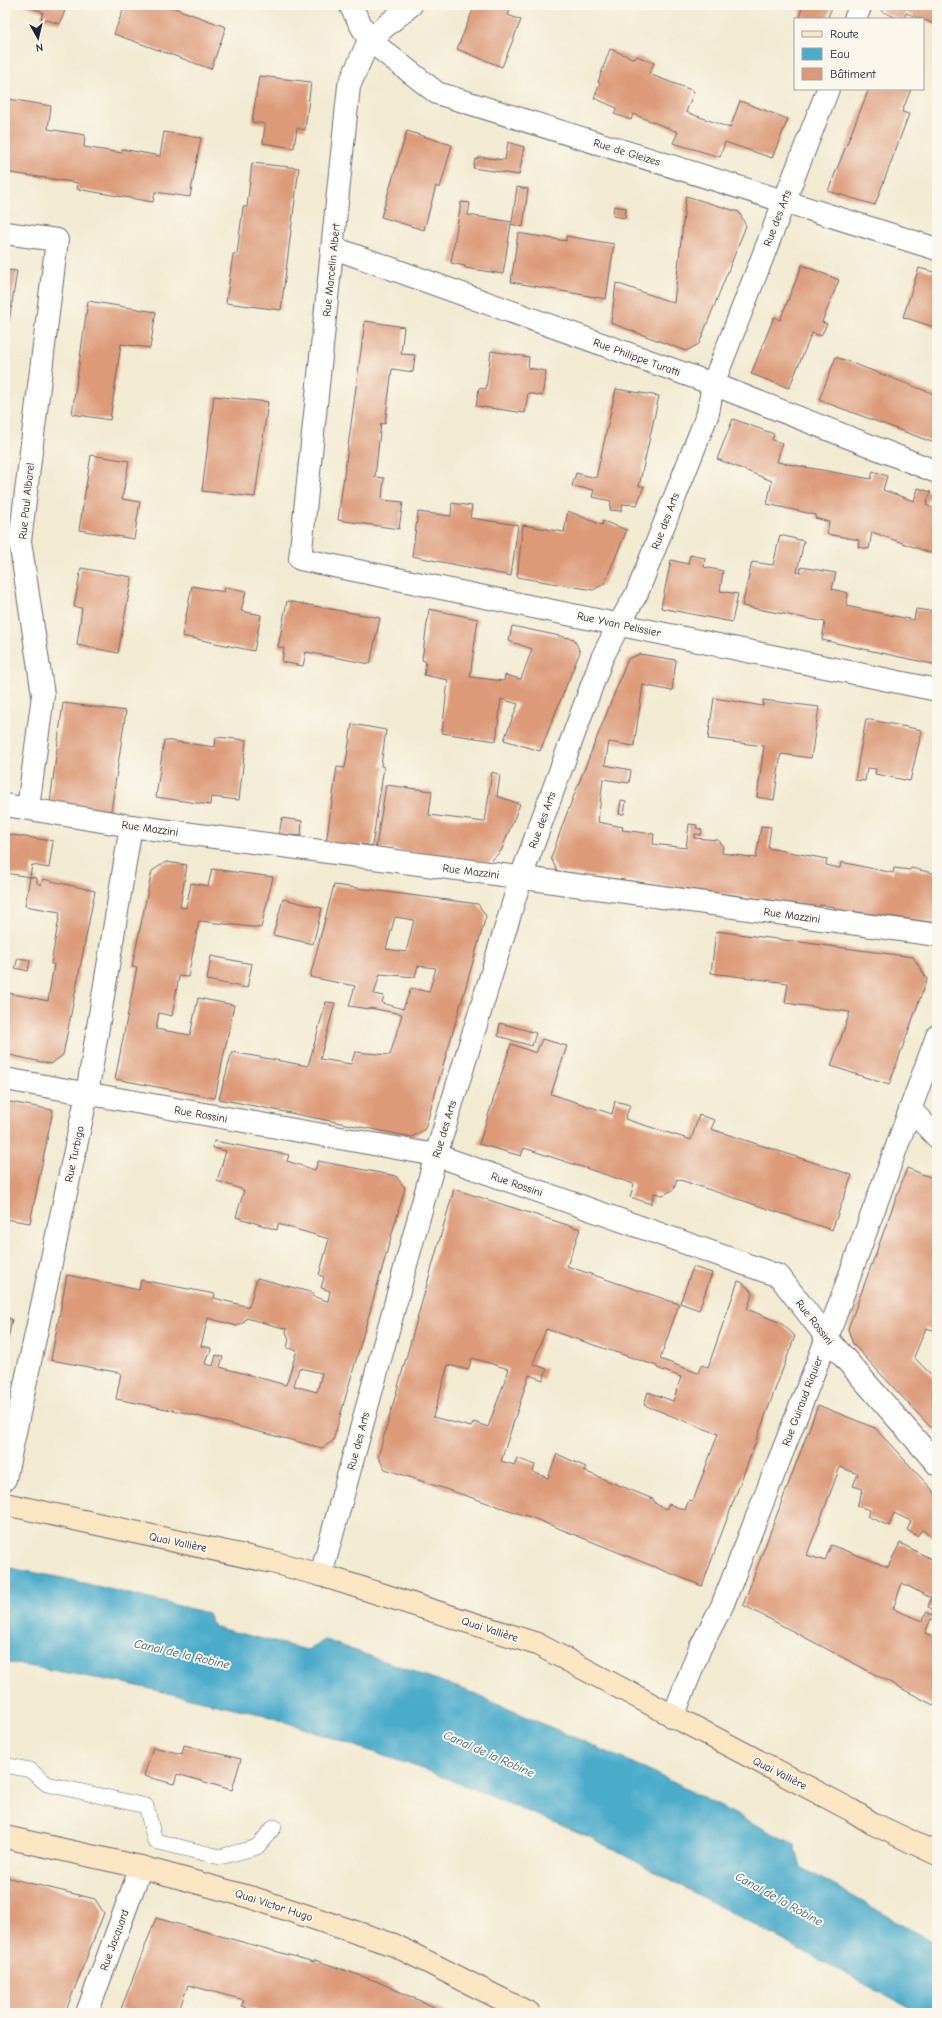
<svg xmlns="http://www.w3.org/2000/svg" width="942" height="2018" font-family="'Comic Neue',sans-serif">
<rect width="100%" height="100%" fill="#fbf7ec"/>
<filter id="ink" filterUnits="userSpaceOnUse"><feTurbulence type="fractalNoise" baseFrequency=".025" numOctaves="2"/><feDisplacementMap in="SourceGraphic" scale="8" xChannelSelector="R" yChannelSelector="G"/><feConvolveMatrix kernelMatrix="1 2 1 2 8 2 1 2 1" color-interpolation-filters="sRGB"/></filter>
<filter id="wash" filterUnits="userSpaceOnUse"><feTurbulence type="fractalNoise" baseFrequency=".012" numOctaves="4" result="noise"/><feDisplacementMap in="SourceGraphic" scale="16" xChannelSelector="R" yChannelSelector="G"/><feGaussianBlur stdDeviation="0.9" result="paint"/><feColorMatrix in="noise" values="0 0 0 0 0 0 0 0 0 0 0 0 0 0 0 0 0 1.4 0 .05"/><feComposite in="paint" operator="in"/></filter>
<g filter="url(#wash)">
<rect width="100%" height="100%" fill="#f2ead1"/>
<path fill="#4bacca" stroke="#366782" d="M5,1567l62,12 141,34 6,14 93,23 18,-10 140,50 188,82 142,73 6,22 136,77v69h-18l-329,-176 -161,-66 -164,-56 -141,-32 -119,-21z"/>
<g id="blocks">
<path fill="#dc9a78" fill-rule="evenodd" d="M24,5h43l-7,19 -19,-6 2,-6z
M125,5h41l60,22 -15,42 -97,-35z
M475,5h37l-4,10 13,5 -19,47 -45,-18z
M803,5h30l-6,14 -28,-2z
M883,5h54v20l-31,-12 -2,6h-5l-18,-8z
M610,49l25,10 2,-3 17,7 -5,11 45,17 -8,21 44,16 10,-27 48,18 -16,39 -47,-16 -5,15 -47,-14 5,-11 -45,-18 -2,6 -17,-6 3,-6 -23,-10 6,-15 -2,-1z
M259,76l52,6 -6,48 -8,-2 -3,20 -31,-5 2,-19 -13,-2z
M869,89h42l-9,23 7,2 -34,91 -47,-14z
M9,99l42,7 -3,23 37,6 -1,12 38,6v-4l38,7 4,-24 37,6 -11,59 -35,-5 -2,10 -76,-13 1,-6 -73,-11v-46z
M407,131l45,14 -12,43 -4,-2 -12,44 -43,-13z
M508,142l16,5 -5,28 -46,-7 2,-8 5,-3 25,3z
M252,163l47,5 -18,142 -55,-7 7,-49h4l6,-47h4z
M517,187l11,2 -5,38 -12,-3 -8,50 -38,-6v-2l-14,-3 10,-61 9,1 -2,12 44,7z
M686,196l53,16 7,14 -47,118 -13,7 -75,-28 5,-40 58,20z
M614,206l12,2 -1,10 -12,-2z
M518,233l48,8v-5l48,8 -8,55 -95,-17z
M802,265l37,15 -17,42 5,2 -6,12 -9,-3 -23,55 -38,-14 23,-57 6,3z
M919,268l18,5v55l-34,-11z
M5,270l12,1 -8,51 -4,-1z
M88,301l68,11 -6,36 -29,-4 -11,76 -38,-6z
M365,321l39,6 -3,27 14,1 -2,17 -21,-3 -7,55 -4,-1 -6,54 9,1 -2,22 21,2 -4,27 -61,-9z
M491,351l38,6 -1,11 18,3 -4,25 -14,-3 -3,20 -49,-7 3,-18 7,1z
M836,357l101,38v49l-118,-44z
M616,389l43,7 -20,90h5l-7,19 -14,-1 -2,7 -11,-1 1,-9 -19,-4 2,-7 -22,-4 4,-13 20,5z
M214,396l54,6 -13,95 -53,-6z
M733,419l41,15 -2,6 10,3 -5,19 94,17 2,-8 14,5 -4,14 31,11 4,-13 13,4 -5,13 11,5 -1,45 -64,-23 -3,17 -11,-2 1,-7 -32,-6 2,-12 -14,-4 1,-3 -49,-11 5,-23 -55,-22z
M91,455l38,6 -7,38 18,3 -6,37 -55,-9z
M452,503l20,3 -2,12 48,7 -7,51 -99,-20 6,-44 33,4z
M568,511l34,14 1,-4 24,9 -23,54 -11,6 -76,-13 6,-52 41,7z
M780,535l24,6 -7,31 3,1 1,-6 35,6 -4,16 16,4 -2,13 68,14 2,-11 21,3v53l-115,-25 3,-18 -83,-16 10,-44 21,3z
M690,555l15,3 -1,9 19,4 -3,20 18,3 -6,28 -71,-14 10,-48 17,4z
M81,568l51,9 -14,76 -41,-8 5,-37 -8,-1z
M192,586l32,6 1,-5 21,4 -5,20 20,4 -7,36 -72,-15z
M287,601l93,17 -10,46 -64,-12 -3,14 -21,-4 2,-14 -6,-1z
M429,609l49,10 -8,58 34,4 1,-6 16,4 11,-30 -23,-8 3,-15 62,13 6,13 -40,99 -36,-11 14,-36 -17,-5 -5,42 -54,-8 6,-53 -24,-5 2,-14 -4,-1z
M640,654l36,6 -4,31 -29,-6 -9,61 -25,-4 -4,23 26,5 -2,13 -26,-4 -5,43 25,5 -1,3 32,4 -1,10 33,4 3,-24 8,1 -1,3 6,2 -1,5 -6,-1 -1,4 24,2 5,5 -1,8 34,5 5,-32 10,1 -3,21 59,11 -1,6 14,3 1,-6 52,11 1,-5 16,2 1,-2 26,6v49l-102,-14v-2l-15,-2v2l-263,-36 -6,-13 14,-40 63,-159z
M714,698l49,8v-6l56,7 -8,51 -30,-4 -7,46 -17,-3 7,-51 -56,-7z
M63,703l63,8 -15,100 -61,-8z
M866,719l56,11 -12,51 -35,-7 1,-5 -9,-1 -2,13 -10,-1z
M352,724l34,6 -5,36 3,1 -12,79 -11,-2 -1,5 -34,-6 11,-76 8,1z
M216,737l30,3 -7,60 -28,-3 -1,8 -54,-8 8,-57 51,7z
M492,772l8,3 -3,21 23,8 -19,47 -12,12 -113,-16 10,-62 46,6 -3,24 56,7z
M621,800l5,1 -2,13h-5z
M282,818l20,3 -1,15 -22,-2z
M5,834l48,7 -4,27 -17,-3 -2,12 -25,-4z
M166,862l21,3 -7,42 6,1 5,-25 17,3 4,-17 61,8 -12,51 -62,-7 -11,56 -9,-1 -7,40 -13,-3 -3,16 34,6 8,-37 36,7 -19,93 -100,-19 22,-112h-5l20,-96z
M30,877l7,1v5l4,2 2,-6 52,12 -32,164 -12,9 -46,-10 2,-11 -2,-1v-41h2l2,-8 39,8 6,-37h-3l9,-52 -35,-6z
M334,885l144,19 8,12 -61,213 -13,8 -193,-38 13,-47 76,14 18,-64 9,1 -15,56 31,5 4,-12 35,3 12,-41 -32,-6 -1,1 -20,-3 6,-20 -45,-9zM395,917l19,3 -8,32 -20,-3zM418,966l18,2 -7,24 -18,-4 -8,21 -21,-6 2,-7 -10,-2 6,-20 35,3z
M283,899l39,9 -9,36 -40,-9z
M716,931l197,26 14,22 -38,106 -58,-19 19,-54 -65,-9 3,-20 -77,-10z
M211,956l41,8 -5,24 -40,-8z
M18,958l12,2 -2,11 -13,-3z
M500,1023l36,10 -4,13 -34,-10z
M542,1039l25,7 -16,48 61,20 3,-13 15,4 -5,14 66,21 8,-25 16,5 -4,9 141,46 -20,55 -155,-51 -3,10 -3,2 -8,4 -9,-2 -3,11 -21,-7 4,-13 -110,-36 -3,8 -42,-12 32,-100 25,9z
M5,1101l48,9 -23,113 -25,-4z
M214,1141l75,14 -2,6 28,9 3,-9 78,15 9,12 -72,253 -11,7 -140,-36 -66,-13 5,-26 -70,-13 16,-85 72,15 2,-10 74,14 -1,4 35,9 8,-29 57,15 -2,3 16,5 2,-10 -9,-3 3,-11 -5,-2 10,-36 -51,-15 -1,6 -41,-13 8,-27 -27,-9 9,-30 -13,-3zM208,1318l29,8 7,-4 2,-4 41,11 -1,3 3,7 -2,9 10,2 -11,35 -66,-18 3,-10 -7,-2 -3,11 -8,-2 3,-10 2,1 1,-7 -10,-2zM299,1368l23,5 -5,19 -23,-6z
M907,1168l30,12v151l-11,-3 -12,29 23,24v50h-3l-81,-87 -5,-15z
M454,1189l126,40 -13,37 112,38 -19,55 38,14 3,-8 7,2 30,-86 5,2 10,10 -6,16 34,14 14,13 -93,250 -169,-68 -148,-49 -7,-12zM546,1329l111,37v2l24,9 -8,24 -25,-9 -4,13 74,29 -25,67 -4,-1 -4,10 -16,-6 -3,5 -10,-5 -3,-5 -69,-28 2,-4 -29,-13 -9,24 -15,-6 2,-7 -18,-7 -3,7 -13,-4 28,-86 14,5 4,-11 -14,-5zM472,1358l37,11 -21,58 -14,-5 -3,5 -38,-10 15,-52 20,5z
M693,1267l19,6 -13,37 -19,-7z
M5,1318l7,1 -6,31 -1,-1z
M818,1405l57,23 62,67v45l-15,-10 -5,6 -10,-6 4,-9 -17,-8 -5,13 -22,-10 3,-6 -13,-4 6,-17 -10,-3 5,-12 -18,-7 -33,88 18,6 6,-16 57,22 12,-24 37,19v59l-6,-2 -6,14 12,5v69l-194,-102zM902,1583l29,15 -3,9 6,3 -2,5 -6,-3 -3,9 -30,-12z
M184,1745l57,14 -9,31 -55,-16 -3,10 -30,-8 9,-29 29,7z
M5,1877l90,22 9,14 -39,100h-60z
M156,1918l158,44 1,-2 61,21 71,32h-182l-24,-7 3,-6 -56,-15 -10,28h-52l1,-3 -6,-1z"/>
</g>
</g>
<g filter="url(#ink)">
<use href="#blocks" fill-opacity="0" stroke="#6b6870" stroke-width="1"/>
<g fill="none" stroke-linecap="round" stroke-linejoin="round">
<defs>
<path id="lane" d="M5,1765l25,5 17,14 99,22 9,35 65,16 37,-10 17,-20"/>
<path id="street" d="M350,5l19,35 68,53 500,156
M411,5l-42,35 -20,46 -49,473 637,131
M855,19l6,-14
M5,233l52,7 -37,301 23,154 -15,113
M334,248l379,136 224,88
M5,805l126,21 379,50 427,59
M5,1079l431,76 343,121 48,62 110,126
M910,1109l27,28
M5,1479l82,-385 44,-268
M321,1575l115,-420 73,-238 12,-40 81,-219 17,-34 18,-31 71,-180 5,-29 115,-295
M673,1717l27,-69 22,-42 105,-268 110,-302
M87,2013l54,-146"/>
<path id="secondary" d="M5,1504l267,58 49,13 216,69 314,166 21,13 65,31
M5,1837l136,30 112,31 141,47 135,68"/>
</defs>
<use href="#lane" stroke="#6b6870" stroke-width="16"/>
<use href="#street" stroke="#6b6870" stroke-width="24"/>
<use href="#secondary" stroke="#6b6870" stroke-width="24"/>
<use href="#lane" stroke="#fff" stroke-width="15"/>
<use href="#street" stroke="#fff" stroke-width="22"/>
<use href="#secondary" stroke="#fbe6c4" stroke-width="22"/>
</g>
</g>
<g text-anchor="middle" stroke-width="4" stroke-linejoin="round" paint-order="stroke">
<g font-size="11" fill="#22223b" stroke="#fbf7ec">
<text transform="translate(627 152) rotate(17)" y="4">Rue de Gleizes</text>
<text transform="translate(777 218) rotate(-69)" y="4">Rue des Arts</text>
<text transform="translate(331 270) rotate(-84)" y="4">Rue Marcelin Albert</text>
<text transform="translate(637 357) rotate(20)" y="4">Rue Philippe Turatti</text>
<text transform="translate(26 501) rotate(-84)" y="4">Rue Paul Albarel</text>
<text transform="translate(665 521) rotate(-69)" y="4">Rue des Arts</text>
<text transform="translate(619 624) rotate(12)" y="4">Rue Yvan Pelissier</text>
<text transform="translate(542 820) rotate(-70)" y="4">Rue des Arts</text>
<text transform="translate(150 828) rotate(8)" y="4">Rue Mazzini</text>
<text transform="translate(471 871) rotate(7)" y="4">Rue Mazzini</text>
<text transform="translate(792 915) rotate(8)" y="4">Rue Mazzini</text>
<text transform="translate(201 1114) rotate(10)" y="4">Rue Rossini</text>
<text transform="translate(444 1129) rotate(-73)" y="4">Rue des Arts</text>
<text transform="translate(74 1154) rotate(-78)" y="4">Rue Turbigo</text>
<text transform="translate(517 1184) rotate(19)" y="4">Rue Rossini</text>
<text transform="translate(815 1322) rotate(52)" y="4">Rue Rossini</text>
<text transform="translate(802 1401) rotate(-69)" y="4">Rue Guiraud Riquier</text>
<text transform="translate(358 1441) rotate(-75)" y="4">Rue des Arts</text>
<text transform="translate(178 1542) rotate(12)" y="4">Quai Vallière</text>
<text transform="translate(490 1629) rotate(18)" y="4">Quai Vallière</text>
<text transform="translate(780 1773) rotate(27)" y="4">Quai Vallière</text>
<text transform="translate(274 1905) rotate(18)" y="4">Quai Victor Hugo</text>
<text transform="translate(114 1940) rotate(-70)" y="4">Rue Jacquard</text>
</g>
<g font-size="12" font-style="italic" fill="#325974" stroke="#fbf7ec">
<text transform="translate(182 1654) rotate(13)" y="4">Canal de la Robine</text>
<text transform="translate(489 1754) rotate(24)" y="4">Canal de la Robine</text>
<text transform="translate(779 1899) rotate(29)" y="4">Canal de la Robine</text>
</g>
</g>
<rect width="942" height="2018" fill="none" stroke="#fbf7ec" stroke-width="20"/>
<rect x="794" y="18" width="130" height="72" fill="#fbf7ec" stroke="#a4a2a5"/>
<rect x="802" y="31" width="20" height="6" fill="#fbe6c4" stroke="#a4a2a5"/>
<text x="830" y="38" font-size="12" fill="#22223b">Route</text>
<rect x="802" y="48" width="20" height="12" fill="#4bacca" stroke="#a4a2a5"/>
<text x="830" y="58" font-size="12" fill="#22223b">Eau</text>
<rect x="802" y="68" width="20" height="12" fill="#dc9a78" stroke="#a4a2a5"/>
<text x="830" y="78" font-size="12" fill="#22223b">Bâtiment</text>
<g transform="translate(38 38) rotate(172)" stroke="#fbf7ec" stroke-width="3" paint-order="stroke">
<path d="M0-3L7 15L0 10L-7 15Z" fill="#22223b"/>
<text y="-6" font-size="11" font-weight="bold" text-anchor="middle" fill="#22223b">N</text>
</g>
</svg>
